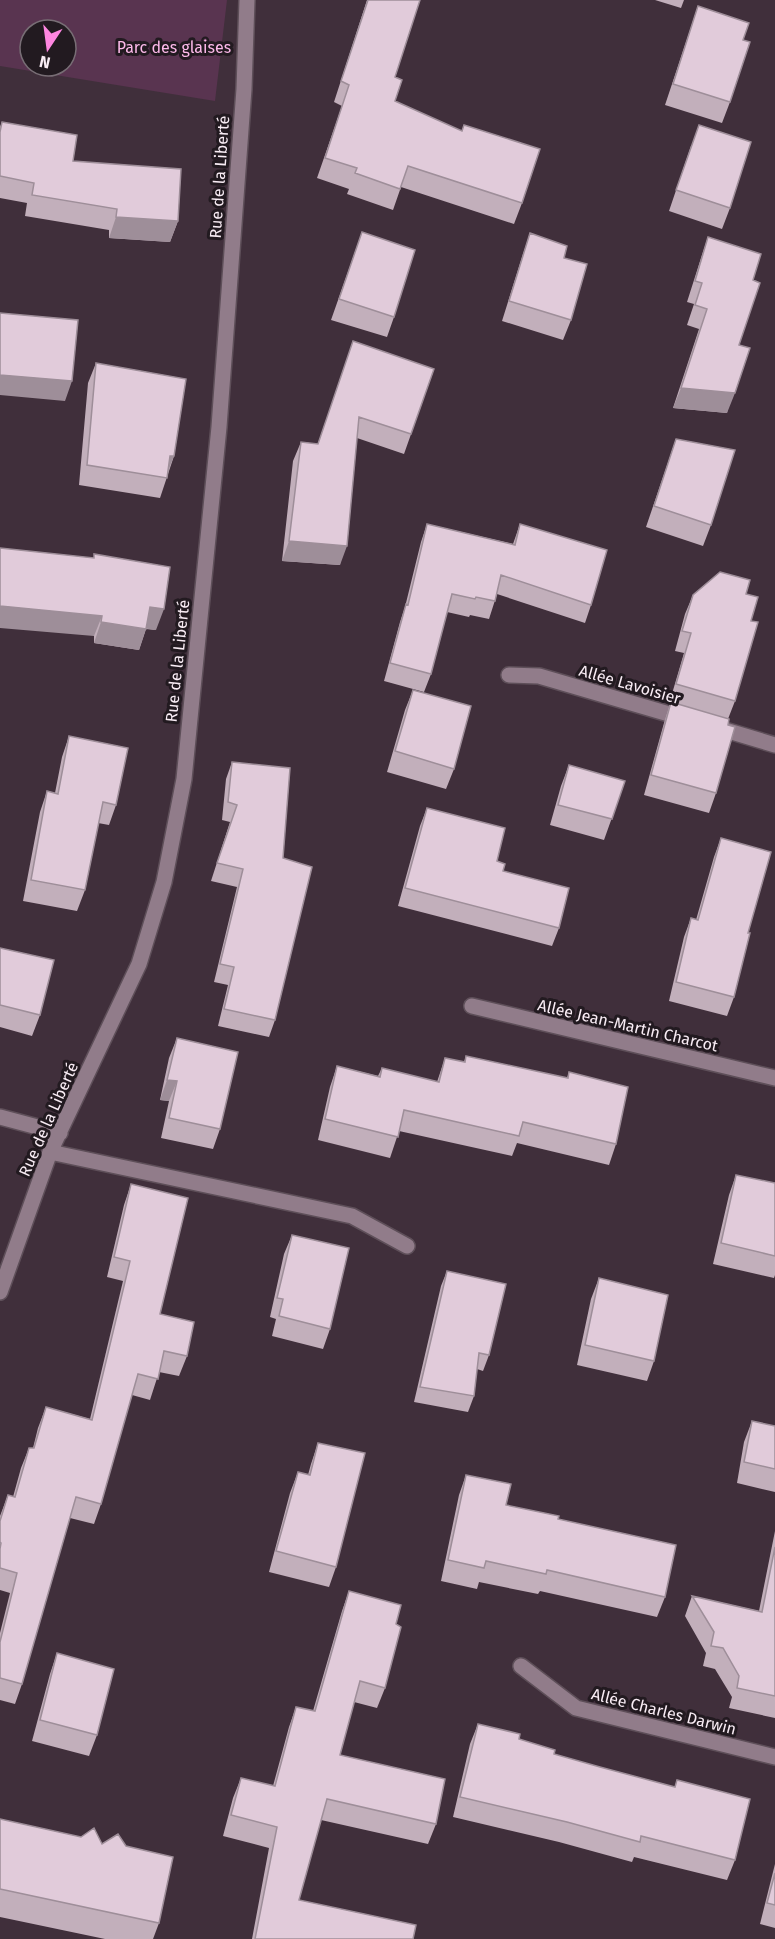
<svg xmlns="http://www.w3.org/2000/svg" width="775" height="1939" font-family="'Fira Sans',sans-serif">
<rect width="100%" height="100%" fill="#402f3b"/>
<path fill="#593450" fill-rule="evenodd" d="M0,0h227l-12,101 -215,-35zM30,30h36v36h-36z"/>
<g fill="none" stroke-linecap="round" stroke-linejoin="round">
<defs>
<path id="minor" d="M509,675l30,1 147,43
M715,727l60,18
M472,1006l303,72
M0,1117l60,16
M50,1152l302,64 55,30
M0,1292l50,-140 89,-188 25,-82 20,-103 35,-352 25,-338 3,-89
M521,1666l55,42 199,49"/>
</defs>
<use href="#minor" stroke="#5e4f59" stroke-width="18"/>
<use href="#minor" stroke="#917c8a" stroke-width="15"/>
</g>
<path fill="#c2afbb" d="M367,0h53l-25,77v24l127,102 -8,21 -113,-37 -8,23 -46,-16 2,-5 -32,-11 25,-72 -8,-4z
M655,0h29l-3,8z
M698,6l45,34 -13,62 -8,21 -57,-18z
M2,122l176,99 -8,21 -61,-4v-8l-84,-14 2,-13 -27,-5v-71z
M691,146l39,62 -8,21 -53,-18z
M362,232l32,85 -7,20 -56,-17z
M530,233l34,25 7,62 -8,20 -61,-19 21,-67z
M708,237l45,43 -14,65 -12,68 -54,-5 26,-79 -12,-4 7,-21 -7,-2 14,-44z
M353,341l81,28 -30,85 -47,-16 -17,127 -58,-4 11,-100 8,-19 17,2z
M96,363l78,93 -14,42 -81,-13 9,-102z
M676,439l35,86 -8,21 -57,-19z
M427,524l86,20 7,-20 71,81 -6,18 -88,-29 -8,25 -19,-4 -1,2 -22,-5 -16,62 -7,18 -40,-11 16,-59 5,-15 16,-65z
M0,548l156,82 -10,-1 -7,21 -45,-7v-7z
M746,594l5,27 -16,80 -7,18 -12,74 -7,20 -65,-18 20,-72 6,-19h-1l15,-51 -9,-2 10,-37 8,-19z
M413,690l41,79 -8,20 -59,-17 18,-62z
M69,736l47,69 -7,20 -11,-2 -13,67 -8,21 -54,-10 17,-89 7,-21 8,2 7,-36z
M232,762l51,96 -8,162 -6,17 -51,-11 10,-41 -14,-3 23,-95 -26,-6 19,-59 -8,-2 4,-41z
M569,765l56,16 -21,59 -54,-15 11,-39z
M427,808l70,53 6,10 56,57 -7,18 -154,-40 22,-80z
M721,838l27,95 -14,64 -7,19 -58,-15 15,-64 7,-19 5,2 18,-63z
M0,948l40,67 -8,21 -32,-9z
M177,1038l43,91 -7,20 -52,-11 8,-37 -9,-1 9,-42z
M466,1056l101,22 2,-6 47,72 -7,21 -92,-22 -5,13 -113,-25 -9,27 -72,-18 12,-53 7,-21 41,10 4,-8 55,14 8,-24 19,4z
M736,1175l39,8v92l-1,3 -61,-14 16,-69z
M131,1184l29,130 27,42 -8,20 -20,-4 -9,28 -18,-5 -31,109 -7,20 -24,-6 -48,166 -7,20 -15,-4v-67l10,-40 -10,-3v-74l8,-21 5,2 8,-29 8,-20h4l5,-20 8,-21 44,12 33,-138 -16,-4 17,-72z
M292,1235l38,94 -7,20 -51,-13 4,-17 -6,-2 14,-63z
M447,1271l42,84 -6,16 -6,-2 -3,27 -6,16 -54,-10 27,-116z
M599,1278l55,83 -7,20 -70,-16 14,-66z
M752,1421l23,5v66l-38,-9 7,-41z
M318,1443l18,124 -7,20 -60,-15 21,-79 8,-21 10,3 3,-11z
M466,1475l40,30 52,14 107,78 -8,20 -117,-26 -2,3 -59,-12 -2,7 -36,-8 18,-86z
M775,1531v187l-46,-10 3,-11 -17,-28 -12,-3 3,-13 -21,-37 7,-20 67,15z
M349,1591l47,33 -11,64 -8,20 -23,-6 -14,53 96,69 -8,20 -107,-24 -22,80 114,39h-161l17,-91 -46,-12 10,-38 8,-20 32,8 16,-59 7,-20 17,4 29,-100z
M57,1653l40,82 -8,21 -57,-15 18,-67z
M478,1724l41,15 35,15 46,13 75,20 2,-7 58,80 -8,20 -93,-23 -2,5 -73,-20 -106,-25 17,-73z
M0,1819l102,25 57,79 -6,16h-48l-105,-22z
M775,1864v64l-15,-4z"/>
<path fill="#9e8e99" d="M116,217l62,4 -8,21 -61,-4z
M0,375l72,6 -7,20 -65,-6z
M681,388l54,5 -8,20 -54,-5z
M170,456h4l-8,20z
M289,541l58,5 -7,19 -58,-4z
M0,606l102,10 -8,20 -94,-8z
M150,607l14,2 -8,21 -14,-2 4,1 -7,21 -45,-7 7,-21z
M167,1080l10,1 -8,20 -9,-1z"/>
<path fill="#e1cbda" stroke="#9e8e99" stroke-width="1.5" d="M368,0h52l-25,77 7,3 -7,21 67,30 2,-6 76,24 -18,54 -114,-37 -8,23 -45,-16 2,-5 -32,-10 24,-73 -8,-4z
M698,6l51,17 -6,17 7,2 -20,60 -57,-18z
M2,122l75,13 -4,26 108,8 -3,52 -62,-4 1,-8 -85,-14 2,-12 -34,-7v-44z
M699,125l52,17 -21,66 -54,-18z
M362,232l53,18 -21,67 -55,-18z
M530,233l37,13 -3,12 23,6 -16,56 -62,-19z
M708,237l53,17 -8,26 7,3 -21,62 11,3 -15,45 -54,-5 26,-79 -12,-4 7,-22 -7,-2z
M0,313l78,7 -6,61 -72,-6z
M353,341l81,28 -23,65 -52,-17 -12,129 -58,-5 12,-99 17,2z
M96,363l90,16 -12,77h-4l-3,22 -80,-13z
M676,439l59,11 -24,75 -57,-19z
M427,524l88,21 5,-21 87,26 -16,55 -90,-30 -6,26 -19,-4 -1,2 -23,-5 -21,80 -41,-11 16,-59 2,1z
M0,548l94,10v-4l76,13 -6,42 -14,-2 -4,22 -45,-7 1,-6 -102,-10z
M720,572l30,8 -4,14 12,3 -7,24 7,1 -23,79 -59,-17 15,-51 -9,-2 11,-36z
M413,690l58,16 -17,63 -59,-18z
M671,702l58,17 -1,6 7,2 -19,66 -65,-18z
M69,736l59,12 -12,57 -13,-3 -18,88 -54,-10 16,-89 11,3z
M232,762l58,6 -7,90 29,9 -37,153 -51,-11 10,-42 -14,-3 23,-95 -26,-6 20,-58 -9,-3z
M569,765l56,16 -13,38 -54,-14z
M427,808l78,20 -8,33 8,3 -2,7 66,17 -10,40 -154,-40z
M721,838l50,14 -23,81h2l-16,64 -58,-15 15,-64 7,2z
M0,948l54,12 -14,55 -40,-10z
M177,1038l61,14 -18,77 -51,-11 8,-37 -10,-1z
M466,1056l102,22 1,-6 59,15 -12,57 -93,-22 -4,14 -115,-26 -6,27 -73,-18 12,-53 43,11 2,-9 57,14 6,-24 20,4z
M736,1175l39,8v73l-54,-13z
M131,1184l57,14 -28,116 34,8 -7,34 -23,-5 -6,28 -20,-5 -37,130 -25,-7 -54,187 -22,-6v-36l17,-69 -17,-5v-19l1,-6 -1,-1v-21l8,-26 7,2 14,-49h5l12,-41 46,13 38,-159 -16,-4z
M292,1235l57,13 -19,81 -51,-13 4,-17 -6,-1z
M447,1271l59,13 -17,71 -10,-2 -5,43 -54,-9z
M599,1278l69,17 -14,66 -69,-16z
M752,1421l23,5v43l-31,-7z
M318,1443l47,10 -29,114 -60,-16 22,-79 12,3z
M466,1475l45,9 -5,21 53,11 -1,3 118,26 -11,52 -118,-27 -1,4 -60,-13 -2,7 -36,-8z
M775,1547v149l-38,-8 2,-12 -16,-28 -12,-2 3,-14 -22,-36 70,16z
M349,1591l52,14 -5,19 5,3 -16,61 -25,-7 -20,74 105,24 -9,45 -109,-25 -28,101 117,25 -3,14h-158l22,-112 -46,-12 10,-37 34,8 21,-79 19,4z
M57,1653l57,16 -17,66 -57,-15z
M478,1724l42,10 -1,5 36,11 -1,4 46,13 75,20 2,-7 73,19 -15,61 -94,-24 -1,6 -73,-20 -107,-25z
M0,1819l81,18 13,-9 8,16 16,-10 8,12 47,11 -14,66 -159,-34z
M775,1873v32l-8,-2z"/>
<g text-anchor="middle" stroke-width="6" stroke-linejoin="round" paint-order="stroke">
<g font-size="16" fill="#fdb9ea" stroke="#221a20">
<text x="174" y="53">Parc des glaises</text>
</g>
<g font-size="16" fill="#f9edf5" stroke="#221a20">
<text transform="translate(219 177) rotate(-86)" y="6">Rue de la Liberté</text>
<text transform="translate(177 661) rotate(-84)" y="6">Rue de la Liberté</text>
<text transform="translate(630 684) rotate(16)" y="6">Allée Lavoisier</text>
<text transform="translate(628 1025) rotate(13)" y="6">Allée Jean-Martin Charcot</text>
<text transform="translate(48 1119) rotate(-66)" y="6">Rue de la Liberté</text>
<text transform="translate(664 1711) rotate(14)" y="6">Allée Charles Darwin</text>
</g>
</g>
<g transform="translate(48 48) rotate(193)"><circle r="28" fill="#221a20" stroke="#786e75" stroke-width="1.5"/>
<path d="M0-4.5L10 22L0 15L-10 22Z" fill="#fe86e0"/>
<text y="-9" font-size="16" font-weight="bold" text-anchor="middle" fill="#f9edf5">N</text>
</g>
</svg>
